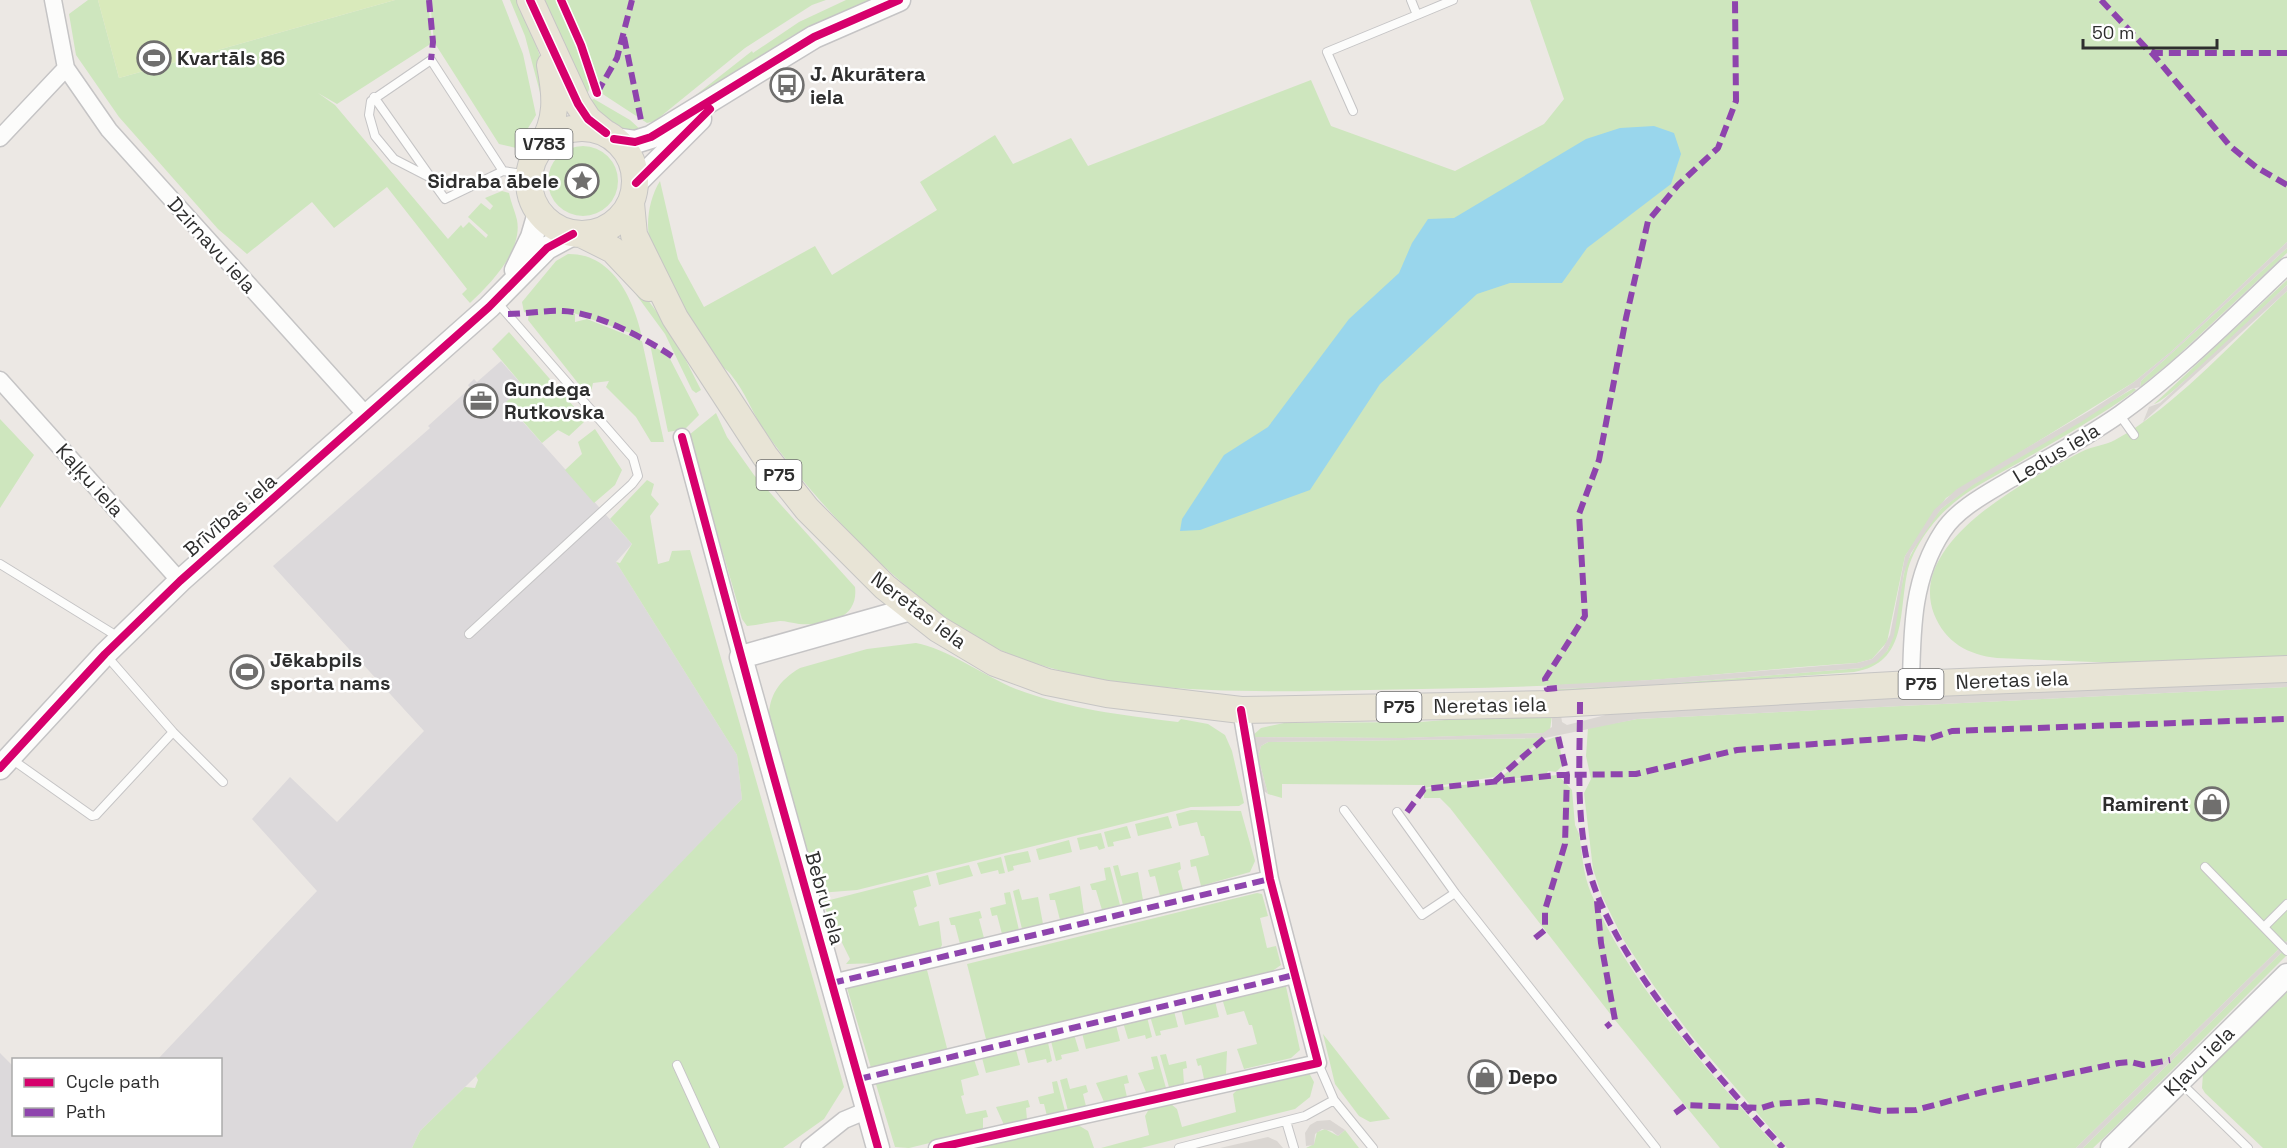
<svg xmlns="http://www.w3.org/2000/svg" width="2287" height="1148" font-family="'Space Grotesk',sans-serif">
<rect width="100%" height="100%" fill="#ece8e4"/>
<path fill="#dcd9db" d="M501,361l23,26 -18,16 126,141 -16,18 121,193 5,44 -229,241 -93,91 -8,17h-412v-95l13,13 1,68h206v-74l-62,-1 159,-168 -65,-72 38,-42 47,45 87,-91 -151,-165 157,-138 -2,-2 42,-38 -2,-3 6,-6 3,3z"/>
<path fill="#cee6be" d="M88,0h10l21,78 276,-78h33l4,43 -95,61 -19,-11 17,12 113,134 13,-14 2,3 6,-6 17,16 2,-3 -20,-18 13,-14 9,7 3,-4 -8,-8 17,-7 7,2c2,10 6,18 8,27 6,31 -27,64 -47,83l-8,-9 5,-5 -80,-102 -53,41 -22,-26 -65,52 -29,-25 -99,-112 -43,-62 -7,-41z
M430,0h72l21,54 13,61 -20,33 -17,-4 -65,-102z
M510,0h10l22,62v38l-17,-64z
M543,0h14c8,16 39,78 31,92l-3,1z
M565,0h261l-14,5 -67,43 -90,73 -8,2 -46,-30z
M846,0h23l-77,36 -119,77 79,-62 1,2 46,-31z
M1530,0h757v242l-115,109 -38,31 -188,116 -41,58 -18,86 -15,17 -15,4c-69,4 -138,12 -206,17 -94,7 -188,8 -282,10 -117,2 -287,9 -392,-52 -77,-46 -159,-133 -211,-205 -13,-18 -20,-40 -34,-57 -4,-6 -11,-10 -16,-15 -16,-20 -62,-100 -67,-124 -3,-18 1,-40 11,-56l18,78 26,48 111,-61 17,29 105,-65 -17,-28 75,-47 18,29 58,-26 17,28 223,-86 20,46 124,45 89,-47 20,-25z
M594,99l36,21 12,11c-24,3 -40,-14 -54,-30z
M548 181a35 35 0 1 1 70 0a35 35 0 1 1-70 0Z
M2287,248v5l-114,107 -33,27 1,-6z
M568,254c45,-1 66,46 74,83l-74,-26v3h7v8l12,-3 55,22 22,101h-13l-15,-25 -30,-30 3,-6 -16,2 -2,9h-6l-57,-72 1,-7 -5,-1 -2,-10 34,-41z
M621,274l27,26 24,33 29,57 -5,3 -4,-3 -27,-56z
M2287,280v5c-17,16 -122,119 -133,119z
M2287,291v367l-146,6 -144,-6c-29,-3 -52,-16 -63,-44 -28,-73 97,-136 147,-162 11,-6 25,-7 34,-12 9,-5 19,-11 27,-17 51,-36 100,-90 145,-132z
M509,332l73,84 2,6 -15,14 -11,-6 -16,13 -36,-41 18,-15 -32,-38z
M650,344l18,11 31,60 -14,14 -17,3z
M2134,388l2,2c-37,27 -77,49 -116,72 -34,19 -68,35 -91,67 -9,12 -17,26 -21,40 -10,42 1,94 -54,103l-295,21v-4l92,-4 210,-17 26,-17 3,-7 16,-80 18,-34 17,-21 32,-25z
M716,413l11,24 27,38 101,112c4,32 -29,39 -56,37 -7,-1 -13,-3 -19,-3 -11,1 -22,4 -33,5l-5,-7 -53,-184z
M0,419l34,36 -34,53z
M595,429l27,41 -7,15 -21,18 -29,-33 17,-16 -4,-12z
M647,480l7,4 -3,11 8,9 -9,12 8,48 11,-3 3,-10 18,-1 154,537 -20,32 -41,29h-371l8,-17 45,-44 10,1 3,-8 -2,-4 266,-277 -5,-44 -121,-193 4,1 12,-19 -22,-25z
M916,643c30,5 68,33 100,46 52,20 106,26 162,33l3,-3 27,5 17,11 7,16 12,52 -5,3 -48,1 -334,83 -38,3 -50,-172c-1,-24 9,-40 31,-53l67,-19z
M2287,687v254l-211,207h-289l-93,-109 -40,-53 -31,-47 -21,-43 -9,-27 -9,-76 7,-14 -5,-23 2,-28 49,-9z
M1506,715h46l-2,15 -6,3 -141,5 -152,-1 10,-9 23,-5 136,-1z
M1558,736l5,29 -7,7 -8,-1 -2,4 -10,2 22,-2 14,15 3,35 4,9c3,19 4,40 12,59 35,87 123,186 187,255h-58l-105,-128 -165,-212 -10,-10h-16v-9l107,-11 -32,1 45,-38z
M1545,738l-51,39 -70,11v-3l-142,-1v14l-14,-4 -10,-37 3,-11 7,-4z
M1191,810l50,1 14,50 -5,11 -49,14 -5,-20 -5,1 -1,-7 19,-5 -5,-19h-3l-4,-14 -18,4 -3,-12z
M1168,816l4,12 -34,8 -3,-12z
M1127,826l4,12 -18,4 1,4 -6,1 -4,-15z
M1101,833l4,15 -6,2 -2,-4 -17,4 -3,-12z
M1069,840l3,12 -33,8 -3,-11z
M1028,851l3,11 -18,4 1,4 -6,2 -4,-16z
M1001,857l4,16 -6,1 -1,-4 -17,4 -4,-11z
M1180,862l1,7 -3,2 5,19 -23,6 -5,-20 -5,1 -2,-7z
M969,865l4,11 -34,9 -3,-12z
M1118,865l3,11 17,-4 5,28 -20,5 -10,-39z
M1110,867l10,38 -18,5 -6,-20h-4l-2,-6 16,-4 -2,-12z
M928,875l3,11 -18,5 4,15 -3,2 5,18 20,-5 3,24 -2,4 -58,14 -36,1 4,-5 -28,-57z
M1080,886l4,28 -24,6 -5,-20h-5l-1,-6z
M1019,889l3,11 16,-3 5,27 -21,5 -9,-38z
M1010,892l9,38 -17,4 -5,-19 -5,1 -2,-8 16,-4 -2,-11z
M1257,893l5,1 6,22 -8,2 7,30 9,-2 5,19 -10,7 -284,71 -20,-79z
M980,911l2,7 -3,1 5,19 -24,6 -5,-19h-4l-2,-7z
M2287,947v8l-173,173 -21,20h-10z
M927,970l21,82 -76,19 -25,-83z
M1285,982l15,68 -9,8 -47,11 -7,-20 20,-5 -5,-19h-3l-5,-14 -17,4 -6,-20z
M2287,988v160h-24l-58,-55 -3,-5 1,-15z
M1214,997l5,20 -34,8 -5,-20z
M1173,1007l5,20 -18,4 1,4 -5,1 -7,-23z
M1146,1013l6,24 -6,2 -1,-4 -17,4 -6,-20z
M1115,1021l5,20 -34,8 -5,-20z
M1073,1031l6,20 -18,4 1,4 -6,2 -6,-24z
M1323,1034l67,85 -20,3 -11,-6 -24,-32z
M1047,1038l5,23 -5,2 -1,-4 -18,4 -5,-19z
M1015,1046l5,19 -34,8 -5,-19z
M1227,1051l-1,23 -22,5 -3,-14 -3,1 -2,-7z
M1166,1054l3,11 17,-4 1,7 -4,1 1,15 -15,3 -9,-32z
M973,1056l6,19 -18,5 3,15 -3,1 5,18 20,-4 2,7 -5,1v12l-74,18 -14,-1 -20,-66z
M1157,1056l9,32 -20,4 -8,-19 16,-4 -3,-12z
M1309,1073l5,9 -4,15 -15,12 -154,39h-40l48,-13 -4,-19 4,-7 22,-5 6,5 5,18 54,-15 -3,-18 6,-6z
M1127,1075l2,8 -5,1 3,13 -23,5 -8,-19z
M1067,1078l3,11 16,-4 2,7 -5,2 3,12 -18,5 -8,-31z
M1057,1081l8,30 -18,5 -3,-12h-4l-2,-7 16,-4 -2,-11z
M1028,1100l2,7 -4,1 1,12 -23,5 -8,-18z
M1078,1125l10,6 6,17h-120z
M1325,1129l13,7 7,-6 14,18h-53l8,-4 3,-12z"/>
<path fill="#d9eabb" d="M98,0h297l-276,78z"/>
<path fill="#dad6d2" d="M2287,242v6l-146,133 -1,6 -9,2 -50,33 -108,63 -32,24 -30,44 -7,20 -10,63 -7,15 -11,11 -15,6 -210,17 -92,4v4l-9,1v-9l100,-5 207,-17 15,-4 11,-11 7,-13 15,-79 29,-46 23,-21 134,-79 43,-28 38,-31z
M2287,285v6l-144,131 6,-15 11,-4 22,-20z
M2287,679v8l-650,32 -92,19 -277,4 -7,4 -3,11 10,37 -7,-5 -10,-52 152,1 140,-5 9,-6v-12h9l1,7 5,3 54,-14z
M2287,941v6l-204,201h-7z
M1330,1120l15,10 -7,6 -6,-5 -10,-2 -7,5 -1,11 -8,1 -1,-13 5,-8 7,-4z
M1268,1137l9,4 6,7h-63z"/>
<path fill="#99d6ec" d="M1654,126l20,7 7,21 -10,30 -84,64 -25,35h-52l-33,11 -97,90 -70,106 -110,40 -20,1 2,-12 42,-64 44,-28 81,-108 50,-46 13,-30 16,-24 26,-1 132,-79 34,-11z"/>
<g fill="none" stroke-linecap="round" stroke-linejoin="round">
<defs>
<path id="lane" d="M1417,15l36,-15
M374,97l55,78
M1353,111l-26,-59 90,-37 -6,-15
M503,171l-58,28 -16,-22 -35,-18 -19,-23 -6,-21 2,-14 60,-41 72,111 26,4
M2119,414l15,21
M0,564l120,74
M469,634l163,-150 6,-8 -5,-18 -137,-157
M105,654l68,78 50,50
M10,758l82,58 4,-1 77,-83
M1344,810l78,105 33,-22
M1397,812l58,81 201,255
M2205,867l82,84
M2264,927l23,-23
M1318,1063l16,37 39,48
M677,1065l38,83
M2179,1081l69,67
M1286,1121l8,27
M1179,1148l126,-32 29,-16"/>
<path id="street" d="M53,0l13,68 43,62 257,285
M0,138l66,-70
M0,380l180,201
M682,437l59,220
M1911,684c1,-54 1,-106 32,-153 15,-23 45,-38 68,-52 37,-21 75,-41 109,-65 61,-44 113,-97 167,-148
M832,983l438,-104
M859,1079l435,-104
M809,1148l35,-28 24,-10
M937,1148l381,-85 -48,-184 -29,-169"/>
<path id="secondary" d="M614,139l21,3 16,-5 163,-100 85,-37
M636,183l64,-64
M516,270l16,-33 7,-24
M0,768l105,-114 75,-73 309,-274 58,-59 26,-14
M878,1148l-137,-491 170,-48
M2112,1148l175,-173"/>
<path id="primary" d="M530,0l48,104 10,15 17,14
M529 181a53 53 0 1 1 106 0a53 53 0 1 1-106 0Z
M541,147c17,-28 15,-51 9,-82
M631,203l3,32 41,83 90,138 42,53 78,78 53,42 57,34 52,19 60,12 134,16 315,-6 355,-20 376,-15
M583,235l30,15 36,38"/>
</defs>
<use href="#lane" stroke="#c5c4c5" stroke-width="10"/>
<use href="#street" stroke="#c5c4c5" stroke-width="19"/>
<use href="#secondary" stroke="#c5c4c5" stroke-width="25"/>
<use href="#primary" stroke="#c6c5c4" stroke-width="28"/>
<use href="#lane" stroke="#fcfcfb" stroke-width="8"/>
<use href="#street" stroke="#fcfcfb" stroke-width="16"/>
<use href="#secondary" stroke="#fcfcfb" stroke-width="22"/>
<use href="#primary" stroke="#e8e4d6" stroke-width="26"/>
<path stroke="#8e44ad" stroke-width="6" stroke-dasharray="12 6" stroke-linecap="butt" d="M429,0l4,42 -2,18
M2101,0l46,49 8,4h132
M624,37l18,88
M2151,52l79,94 26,21 31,18
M597,93l20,-35 15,-58
M508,314c18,0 37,-4 55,-3 32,1 84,28 110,46
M1557,688l-10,1 -2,-10 40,-63 -6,-102 20,-54 27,-142 22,-97 30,-36 40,-37 18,-47 -1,-101
M1580,702c0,53 -4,107 7,159 18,91 133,219 196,287
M1494,782l54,-47
M1407,812l17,-23 134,-14 78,-1 101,-24 169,-13 22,2 24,-8 335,-12
M1597,901l4,42 14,77 -9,7
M1535,938l10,-8v-20l20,-66 2,-69 -10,-43
M832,983l438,-104
M859,1079l435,-104
M1675,1113l11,-8 75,3 13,-4 44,-3 63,10 35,-1 67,-18 136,-29 12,-1 12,3 27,-5"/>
<defs>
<path id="cycleway" d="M530,0l48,104 10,15 18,14
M561,0l20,45 16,48
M614,139l21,3 16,-5 163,-100 85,-37
M636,183l74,-74
M682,437l88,326 108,385
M0,768l105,-114 75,-73 309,-274 58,-59 26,-14
M937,1148l381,-85 -48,-184 -29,-169"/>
</defs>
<use href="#cycleway" stroke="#fff" stroke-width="11"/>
<use href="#cycleway" stroke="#d6006c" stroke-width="8"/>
</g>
<defs>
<symbol id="stadium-ring" viewBox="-11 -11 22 22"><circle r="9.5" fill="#fff" stroke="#706f6e" stroke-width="1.5"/><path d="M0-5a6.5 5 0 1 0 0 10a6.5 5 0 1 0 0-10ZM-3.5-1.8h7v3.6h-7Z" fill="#706f6e"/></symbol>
<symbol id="bus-ring" viewBox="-11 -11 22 22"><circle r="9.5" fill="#fff" stroke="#706f6e" stroke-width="1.5"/><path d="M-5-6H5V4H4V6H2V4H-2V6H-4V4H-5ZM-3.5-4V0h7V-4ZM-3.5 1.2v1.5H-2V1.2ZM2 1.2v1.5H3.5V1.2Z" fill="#706f6e"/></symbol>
<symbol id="sight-ring" viewBox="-11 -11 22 22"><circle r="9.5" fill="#fff" stroke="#706f6e" stroke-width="1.5"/><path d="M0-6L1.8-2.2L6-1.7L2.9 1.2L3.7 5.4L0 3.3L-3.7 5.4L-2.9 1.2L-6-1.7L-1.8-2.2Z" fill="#706f6e"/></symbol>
<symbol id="office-ring" viewBox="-11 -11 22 22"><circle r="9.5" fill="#fff" stroke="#706f6e" stroke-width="1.5"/><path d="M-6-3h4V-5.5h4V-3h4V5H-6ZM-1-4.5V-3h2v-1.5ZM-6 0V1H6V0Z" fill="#706f6e"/></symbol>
<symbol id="shop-ring" viewBox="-11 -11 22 22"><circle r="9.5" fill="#fff" stroke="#706f6e" stroke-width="1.5"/><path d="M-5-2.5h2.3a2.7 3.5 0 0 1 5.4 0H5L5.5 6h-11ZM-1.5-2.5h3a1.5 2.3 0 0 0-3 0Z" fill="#706f6e"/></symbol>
</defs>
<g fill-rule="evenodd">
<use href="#stadium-ring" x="135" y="39" width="38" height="38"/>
<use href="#bus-ring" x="768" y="66" width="38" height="38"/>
<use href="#sight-ring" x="563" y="162" width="38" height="38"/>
<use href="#office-ring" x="462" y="382" width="38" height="38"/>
<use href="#stadium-ring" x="228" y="653" width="38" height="38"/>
<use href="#shop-ring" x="2193" y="785" width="38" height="38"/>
<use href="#shop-ring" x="1466" y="1058" width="38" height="38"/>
</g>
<g text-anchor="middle" stroke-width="5" stroke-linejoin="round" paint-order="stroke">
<g fill="#fff" stroke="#6d6d6d" stroke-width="1.5">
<rect x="515.5" y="129" width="57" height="30" rx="4.5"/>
<rect x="756.5" y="460" width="45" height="30" rx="4.5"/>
<rect x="1898.5" y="669" width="45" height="30" rx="4.5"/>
<rect x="1376.5" y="692" width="45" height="30" rx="4.5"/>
</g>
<g font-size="18" font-weight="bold" fill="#2e2e2e">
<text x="544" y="150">V783</text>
<text x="779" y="481">P75</text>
<text x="1921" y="690">P75</text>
<text x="1399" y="713">P75</text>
</g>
<g font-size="20" font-weight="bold" fill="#2e2e2e" stroke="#fff" text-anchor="start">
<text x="177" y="65">Kvartāls 86</text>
<text x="810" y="81">J. Akurātera<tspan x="810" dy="23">iela</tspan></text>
<text x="559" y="188" text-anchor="end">Sidraba ābele</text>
<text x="504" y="396">Gundega<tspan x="504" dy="23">Rutkovska</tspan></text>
<text x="270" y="667">Jēkabpils<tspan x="270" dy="23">sporta nams</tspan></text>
<text x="2189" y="811" text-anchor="end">Ramirent</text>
<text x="1508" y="1084">Depo</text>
</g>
<g font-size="20" fill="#2e2e2e" stroke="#fff">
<text transform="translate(212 245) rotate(48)" y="7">Dzirnavu iela</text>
<text transform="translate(2056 453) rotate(-31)" y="7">Ledus iela</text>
<text transform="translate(90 480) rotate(48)" y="7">Kaļķu iela</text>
<text transform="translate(230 515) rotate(-41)" y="7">Brīvības iela</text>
<text transform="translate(919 610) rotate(37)" y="7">Neretas iela</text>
<text transform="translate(2012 680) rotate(-2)" y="7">Neretas iela</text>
<text transform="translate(1490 705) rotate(-1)" y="7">Neretas iela</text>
<text transform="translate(825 898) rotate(74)" y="7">Bebru iela</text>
<text transform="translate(2199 1061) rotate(-45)" y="7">Kļavu iela</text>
</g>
</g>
<rect x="12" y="1058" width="210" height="78" fill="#ffffff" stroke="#ababab" stroke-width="1.5"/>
<rect x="24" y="1078" width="30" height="9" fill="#d6006c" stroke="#ababab" stroke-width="1.5"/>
<text x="66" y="1088" font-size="18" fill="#2e2e2e">Cycle path</text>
<rect x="24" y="1108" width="30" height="9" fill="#8e44ad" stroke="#ababab" stroke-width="1.5"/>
<text x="66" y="1118" font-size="18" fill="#2e2e2e">Path</text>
<path d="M2083 39v9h134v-9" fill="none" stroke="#2e2e2e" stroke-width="3"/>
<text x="2092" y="39" font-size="18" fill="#2e2e2e" stroke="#ffffff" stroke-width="4.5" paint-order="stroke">50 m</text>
</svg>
